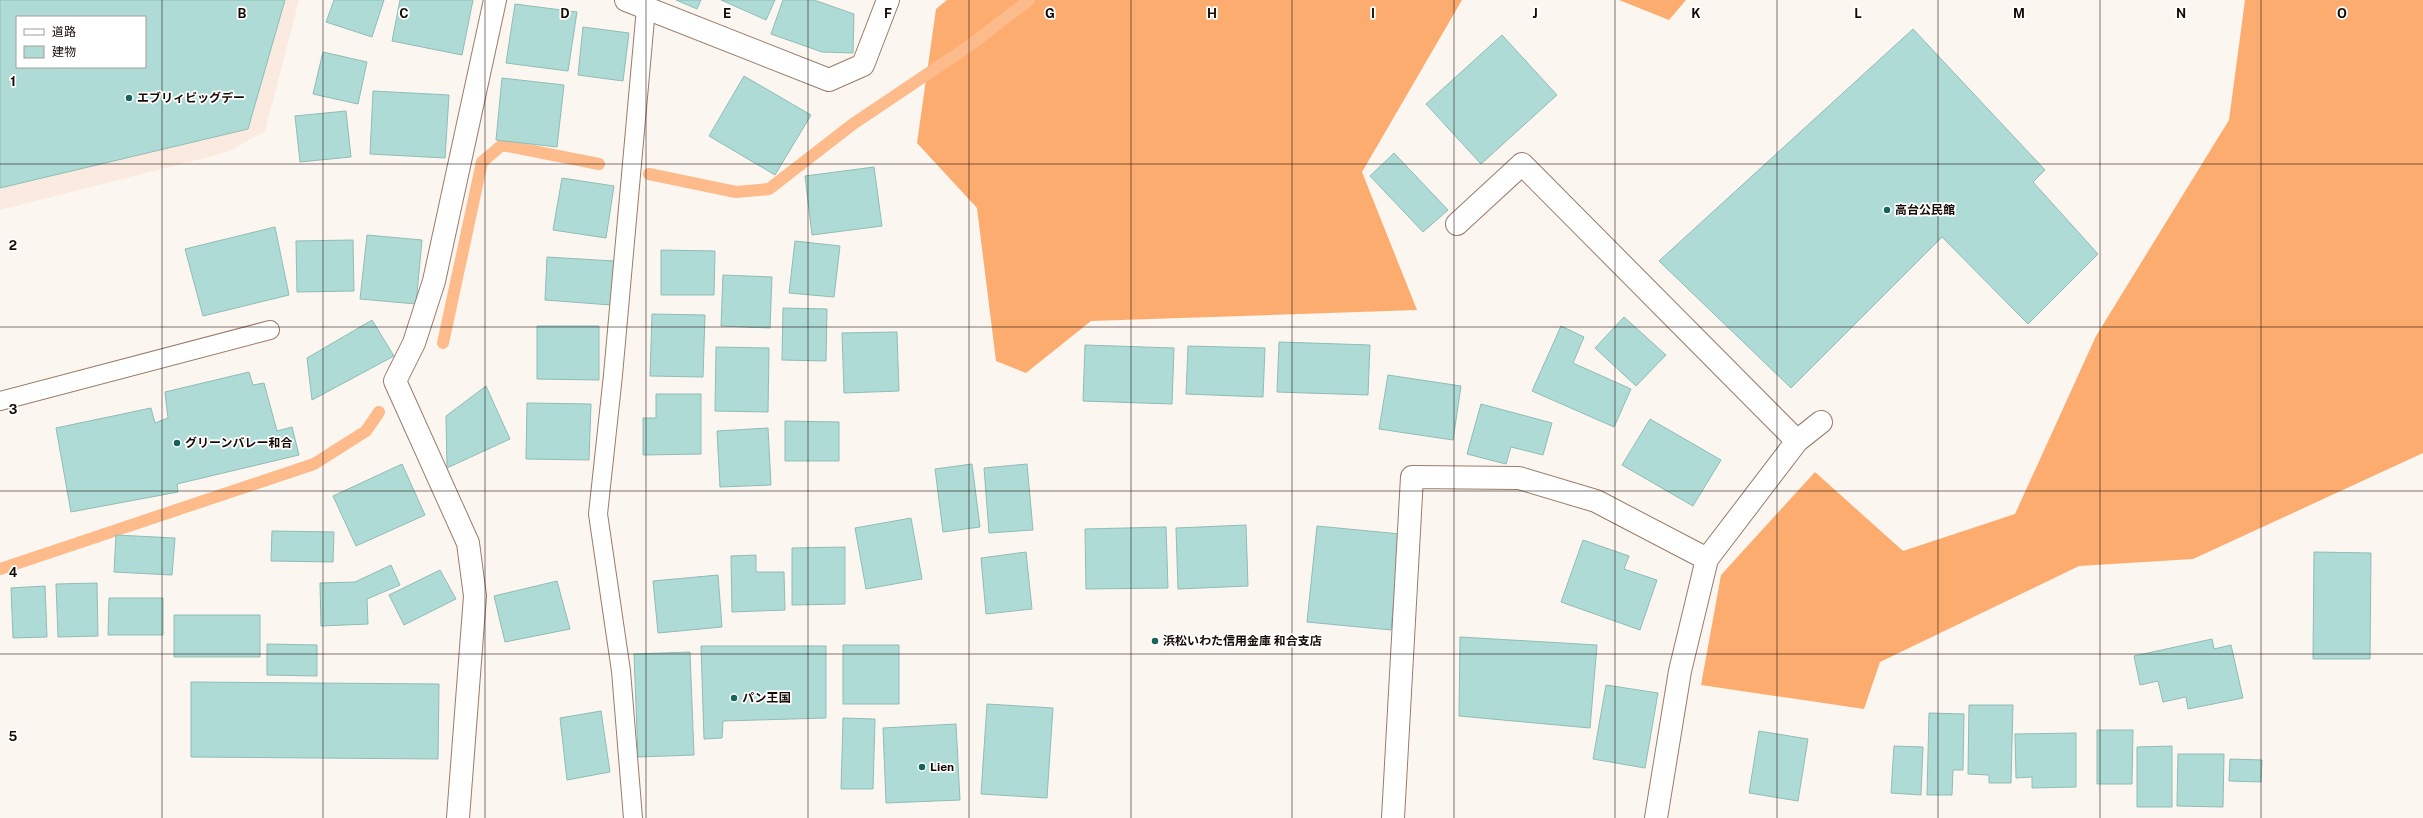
<svg xmlns="http://www.w3.org/2000/svg" width="2423" height="818" font-family="'Public Sans','Noto Sans JP',sans-serif">
<rect width="100%" height="100%" fill="#fcf6f1"/>
<path fill="#faeadf" fill-rule="evenodd" d="M0,0h299l-34,131 -37,21 -228,58zM17,17h128v50h-128z"/>
<path fill="#fdac70" d="M947,0h515l-100,172 55,138 -326,11 -65,52 -30,-12 -19,-153 -60,-65 19,-134z
M1619,0h67l-17,20z
M2245,0h178v453l-230,106 -114,7 -199,96 -16,47 -163,-24 20,-110 94,-103 88,79 112,-37 81,-178 133,-216z"/>
<g fill="none" stroke-linecap="round" stroke-linejoin="round">
<path stroke="#fdbb8c" stroke-width="12" d="M649,174l87,18 33,-3 84,-65 116,-78 60,-46
M443,343l39,-181 20,-17 97,19
M0,569l314,-105 52,-33 13,-19"/>
</g>
<path fill="#aedbd5" stroke="#90bcb6" fill-rule="evenodd" d="M0,0h285l-37,129 -248,59zM17,17h128v50h-128z
M334,0h50l-12,37 -46,-15z
M400,0h73l-11,55 -70,-14z
M676,0h25l-4,9z
M721,0h54l-9,20z
M783,0h31l40,14 -1,39 -31,-1 -51,-18z
M515,4l62,8 -9,59 -62,-8z
M583,27l46,6 -6,48 -45,-6z
M1913,29l132,141 -12,12 65,72 -70,70 -86,-87 -151,151 -132,-127z
M1502,35l55,60 -76,69 -55,-60z
M323,52l44,10 -9,42 -45,-10z
M744,76l67,39 -36,60 -66,-39z
M502,78l62,7 -7,62 -61,-7z
M373,91l76,4 -4,63 -75,-4z
M346,111l5,46 -51,5 -5,-46z
M1394,153l54,57 -25,22 -53,-56z
M874,167l8,59 -70,9 -7,-59z
M562,178l52,8 -8,52 -53,-8z
M275,227l14,68 -86,21 -18,-67z
M367,235l55,5 -6,64 -56,-5z
M353,240l1,51 -57,1 -1,-51z
M795,241l45,5 -6,51 -45,-4z
M661,250l54,1 -1,44h-53z
M547,257l67,4 -3,44 -66,-5z
M723,275l49,2 -2,51 -49,-2z
M783,308l44,1 -1,52 -44,-1z
M652,314l53,1 -2,62 -53,-1z
M1624,317l42,38 -30,31 -41,-38z
M372,320l22,36 -82,44 -5,-42z
M537,326h62v54l-62,-1z
M1561,326l23,11 -11,26 58,26 -17,38 -82,-36z
M897,332l2,59 -55,2 -2,-60z
M1279,342l91,3 -2,50 -91,-3z
M1085,345l89,3 -2,56 -89,-3z
M1188,346l77,2 -2,49 -77,-3z
M716,347l53,1 -1,64 -53,-1z
M249,372l4,13 11,-2 13,48 15,-4 7,28 -122,29 1,8 -107,20 -15,-84 95,-20 4,15 13,-5 -3,-26z
M1388,375l73,11 -8,54 -74,-11z
M486,386l24,53 -63,29 -1,-52z
M656,394h45v60l-58,1v-37h13z
M527,403l64,1 -2,56 -63,-1z
M1481,404l71,19 -9,32 -32,-8 -5,17 -39,-10z
M1650,419l71,41 -28,46 -71,-41z
M785,421l54,1v39h-54z
M768,428l3,57 -51,2 -3,-56z
M402,464l23,51 -69,31 -23,-50z
M972,464l8,63 -37,5 -8,-63z
M1027,464l6,66 -44,3 -5,-65z
M911,518l11,61 -56,10 -11,-61z
M1246,525l2,61 -70,3 -2,-61z
M1317,526l83,8 -9,96 -84,-8z
M1166,527l2,61 -82,1 -1,-60z
M272,531l62,1 -1,30 -62,-1z
M116,535l59,3 -3,37 -58,-3z
M1583,540l46,16 -5,13 33,11 -17,50 -79,-28z
M845,547v57l-53,1v-57z
M1026,552l6,57 -46,5 -5,-56z
M2314,552l57,1 -1,106h-57z
M756,555v17h28l1,38 -53,2 -1,-56z
M391,565l9,20 -33,14 1,25 -47,2 -1,-43 35,-1z
M440,570l16,29 -52,26 -15,-30z
M718,575l4,52 -64,6 -5,-52z
M557,581l13,48 -65,13 -11,-46z
M97,583l1,53 -40,1 -2,-53z
M45,586l2,51 -34,1 -2,-50z
M109,598h54v37h-55z
M174,615h86v42h-86z
M1460,637l137,8 -7,83 -131,-12z
M2212,639l2,10 17,-4 12,53 -55,11 -2,-12 -23,5 -5,-21 -18,4 -6,-29z
M267,644l50,1v31l-50,-1z
M843,645h56v59h-56z
M701,646h125v72l-103,3 -1,17 -18,1z
M690,652l4,103 -56,2 -4,-103z
M191,682l248,2 -1,75 -247,-2z
M1606,685l52,8 -13,75 -52,-9z
M987,704l66,4 -6,90 -66,-4z
M1969,705h44l-2,78h-22v-8l-21,-1z
M601,711l9,61 -43,8 -7,-62z
M1929,713l35,1 -1,56h-10l-1,25h-25z
M843,718l32,1 -2,70h-32z
M956,724l4,76 -74,3 -3,-75z
M2097,730h36l-1,54h-35z
M1759,731l49,8 -10,62 -49,-8z
M2076,733v54l-44,1v-11l-16,1 -1,-44z
M1894,746l29,1 -2,48 -30,-2z
M2172,746v61h-35v-60z
M2178,754h46l-1,53 -46,-1z
M2230,759l32,1 -1,22 -32,-1z"/>
<g fill="none" stroke-linecap="round" stroke-linejoin="round">
<defs>
<path id="lane" d="M0,401l270,-71
M633,818l-12,-147 -23,-157 15,-139 33,-367"/>
<path id="street" d="M626,0l203,80 34,-15 25,-65
M1457,224l65,-60 275,277
M458,818l17,-222 -7,-53 -73,-162 19,-38 20,-62 61,-281
M1393,818l19,-341 107,1 77,23 111,58
M1656,818l24,-147 27,-112 90,-118 24,-19"/>
</defs>
<use href="#lane" stroke="#9a7c68" stroke-width="20"/>
<use href="#street" stroke="#9a7c68" stroke-width="24"/>
<use href="#lane" stroke="#fff" stroke-width="18"/>
<use href="#street" stroke="#fff" stroke-width="22"/>
</g>
<path fill="none" stroke="#150a04" stroke-width="1" stroke-opacity="0.55" d="M162,0v818M323,0v818M485,0v818M646,0v818M808,0v818M969,0v818M1131,0v818M1292,0v818M1454,0v818M1615,0v818M1777,0v818M1938,0v818M2100,0v818M2261,0v818M0,164h2423M0,327h2423M0,491h2423M0,654h2423"/>
<g fill="#17635c" stroke="#fff" stroke-width="1.5">
<circle cx="129" cy="98" r="4"/>
<circle cx="1887" cy="210" r="4"/>
<circle cx="177" cy="443" r="4"/>
<circle cx="1155" cy="641" r="4"/>
<circle cx="734" cy="698" r="4"/>
<circle cx="922" cy="767" r="4"/>
</g>
<g text-anchor="middle" stroke-width="3.5" stroke-linejoin="round" paint-order="stroke">
<g font-size="12" font-weight="bold" fill="#150a04" stroke="#fff" text-anchor="start">
<text x="137" y="102">エブリィビッグデー</text>
<text x="1895" y="214">高台公民館</text>
<text x="185" y="447">グリーンバレー和合</text>
<text x="1163" y="645">浜松いわた信用金庫 和合支店</text>
<text x="742" y="702">パン王国</text>
<text x="930" y="771">Lien</text>
</g>
</g>
<g font-size="13" text-anchor="middle" font-weight="bold" fill="#150a04" stroke="#fff" stroke-width="3.5" stroke-linejoin="round" paint-order="stroke">
<text x="242" y="18">B</text>
<text x="404" y="18">C</text>
<text x="565" y="18">D</text>
<text x="727" y="18">E</text>
<text x="888" y="18">F</text>
<text x="1050" y="18">G</text>
<text x="1212" y="18">H</text>
<text x="1373" y="18">I</text>
<text x="1535" y="18">J</text>
<text x="1696" y="18">K</text>
<text x="1858" y="18">L</text>
<text x="2019" y="18">M</text>
<text x="2181" y="18">N</text>
<text x="2342" y="18">O</text>
<text x="13" y="86">1</text>
<text x="13" y="250">2</text>
<text x="13" y="414">3</text>
<text x="13" y="577">4</text>
<text x="13" y="741">5</text>
</g>
<rect x="16" y="16" width="130" height="52" fill="#ffffff" stroke="#a19d9b"/>
<rect x="24" y="29" width="20" height="6" fill="#ffffff" stroke="#a19d9b"/>
<text x="52" y="36" font-size="12" fill="#150a04">道路</text>
<rect x="24" y="46" width="20" height="12" fill="#aedbd5" stroke="#a19d9b"/>
<text x="52" y="56" font-size="12" fill="#150a04">建物</text>
</svg>
